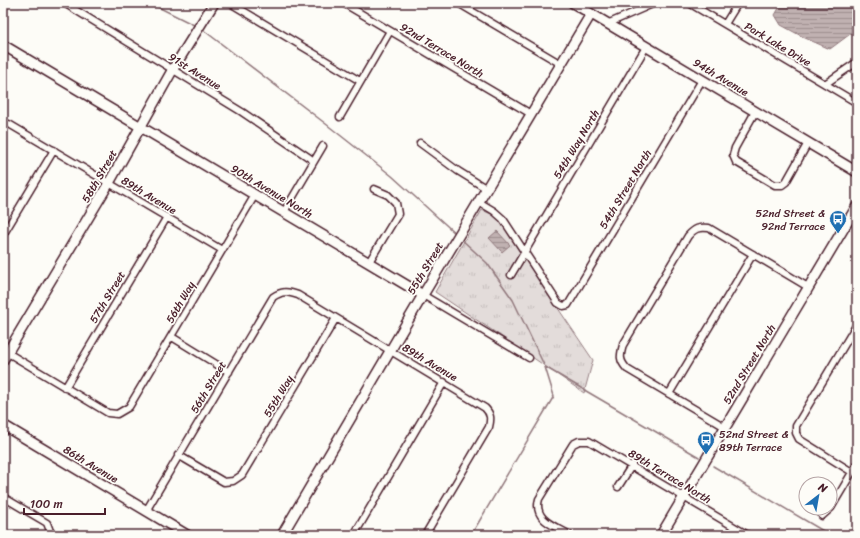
<svg xmlns="http://www.w3.org/2000/svg" width="860" height="538" font-family="Sriracha,sans-serif">
<defs>
<pattern id="park-tufts" width="24" height="20" patternUnits="userSpaceOnUse"><rect width="24" height="20" fill="#e3dcda"/><path d="M3 7l-1-3M5 7V3M7 7l1-3M15 17l-1-3M17 17v-4M19 17l1-3" fill="none" stroke="#c4bcbb"/></pattern>
<pattern id="water-rules" width="6" height="5" patternUnits="userSpaceOnUse"><rect width="6" height="5" fill="#c0b1b1"/><path d="M0 2.5h6" fill="none" stroke="#9e8f90"/></pattern>
</defs>
<rect width="100%" height="100%" fill="#fdfcf7"/>
<filter id="ink" filterUnits="userSpaceOnUse"><feTurbulence type="fractalNoise" baseFrequency=".025" numOctaves="2"/><feDisplacementMap in="SourceGraphic" scale="8" xChannelSelector="R" yChannelSelector="G"/><feConvolveMatrix kernelMatrix="1 2 1 2 8 2 1 2 1" color-interpolation-filters="sRGB"/></filter>
<g filter="url(#ink)">
<path fill="url(#park-tufts)" stroke="#967e82" d="M482,210l14,6 4,4 20,32 -13,24 5,3 12,-21 69,102 -9,33 -52,-36v-1l-15,-9 -82,-55z"/>
<path fill="url(#water-rules)" stroke="#91777b" d="M782,3h75v26l-27,20 -25,-11 -24,-13 -6,-10z
M497,231l13,14 -8,7 -13,-14z"/>
<g fill="none" stroke-linecap="round" stroke-linejoin="round">
<path stroke="#91777b" stroke-width="1.5" d="M150,3l46,23
M202,29l124,95 66,52 64,58
M460,238l27,25 26,37 32,67 9,29 -83,139
M545,367l154,90
M713,466l117,69"/>
<defs>
<path id="street" d="M64,3l178,109 72,49
M230,3l130,78
M343,3l188,111
M458,3l103,61
M689,3l168,100
M607,24l48,-21
M725,24l13,-21
M825,84l32,-22
M755,112l-20,36 -2,7 3,7 39,23h7l4,-3 22,-39
M340,117l50,-86
M3,124h6l213,126
M420,143l38,28 29,18
M479,202l15,9 9,8 55,84 5,3 5,-1 134,-225
M284,212l39,-66
M3,235l51,-85
M369,262l29,-48 -2,-11 -8,-8 -14,-6
M511,275l135,-228
M423,295l106,63
M172,337l57,35
M3,350l105,63 9,1 12,-7 126,-212
M65,388l102,-171
M669,394l84,-140
M725,427l-98,-58c-8,-9 -7,-13 -4,-24l65,-109c7,-8 11,-9 21,-8l99,59
M178,455l46,27 9,-1 9,-6 94,-157
M852,472l-53,-33 -3,-6v-7l61,-102
M618,487l14,-22
M3,497l44,26 3,8 -2,4
M146,511l127,-214c9,-6 14,-6 25,-2l187,113c6,6 6,11 4,19l-64,108
M822,516l9,-8 26,-44
M354,535l90,-153
M570,535c-15,-9 -37,-15 -31,-36l34,-55 6,-3h10l159,94"/>
<path id="secondary" d="M573,3l284,169
M3,45l420,250
M3,360l106,-177 64,-114 41,-66
M3,425l184,110
M282,535l141,-240 168,-281
M661,535l196,-329"/>
</defs>
<use href="#street" stroke="#4a1f2b" stroke-width="9"/>
<use href="#secondary" stroke="#4a1f2b" stroke-width="12"/>
<use href="#street" stroke="#fdfcf7" stroke-width="6"/>
<use href="#secondary" stroke="#fdfcf7" stroke-width="9"/>
</g>
</g>
<defs>
<symbol id="bus-pin" viewBox="-11 -11 22 30"><path d="M0 17L-7.5 6A9.5 9.5 0 1 1 7.5 6Z" fill="#1f6fb2" stroke="#fdfcf7"/><path d="M-5-6H5V4H4V6H2V4H-2V6H-4V4H-5ZM-3.5-4V0h7V-4ZM-3.5 1.2v1.5H-2V1.2ZM2 1.2v1.5H3.5V1.2Z" fill="#fff"/></symbol>
</defs>
<g fill-rule="evenodd">
<use href="#bus-pin" x="828" y="209" width="20" height="27"/>
<use href="#bus-pin" x="696" y="430" width="20" height="27"/>
</g>
<g text-anchor="middle" stroke-width="3.5" stroke-linejoin="round" paint-order="stroke">
<g font-size="11" fill="#4a1f2b" stroke="#fdfcf7">
<text transform="translate(778 44) rotate(31)" y="4">Park Lake Drive</text>
<text transform="translate(442 50) rotate(31)" y="4">92nd Terrace North</text>
<text transform="translate(195 71) rotate(32)" y="4">91st Avenue</text>
<text transform="translate(721 77) rotate(31)" y="4">94th Avenue</text>
<text transform="translate(576 144) rotate(-59)" y="4">54th Way North</text>
<text transform="translate(99 176) rotate(-60)" y="4">58th Street</text>
<text transform="translate(625 189) rotate(-59)" y="4">54th Street North</text>
<text transform="translate(272 191) rotate(31)" y="4">90th Avenue North</text>
<text transform="translate(149 195) rotate(31)" y="4">89th Avenue</text>
<text transform="translate(425 268) rotate(-59)" y="4">55th Street</text>
<text transform="translate(107 297) rotate(-59)" y="4">57th Street</text>
<text transform="translate(180 302) rotate(-60)" y="4">56th Way</text>
<text transform="translate(430 362) rotate(31)" y="4">89th Avenue</text>
<text transform="translate(749 364) rotate(-59)" y="4">52nd Street North</text>
<text transform="translate(208 387) rotate(-59)" y="4">56th Street</text>
<text transform="translate(278 396) rotate(-59)" y="4">55th Way</text>
<text transform="translate(91 464) rotate(31)" y="4">86th Avenue</text>
<text transform="translate(670 476) rotate(31)" y="4">89th Terrace North</text>
</g>
<g font-size="11" fill="#4a1f2b" stroke="#fdfcf7" text-anchor="end">
<text x="825" y="217">52nd Street &amp;<tspan x="825" dy="13">92nd Terrace</tspan></text>
<text x="719" y="438" text-anchor="start">52nd Street &amp;<tspan x="719" dy="13">89th Terrace</tspan></text>
</g>
</g>
<rect width="860" height="538" fill="none" stroke="#fdfcf7" stroke-width="16"/>
<rect x="8" y="8" width="844" height="522" fill="none" stroke="#4a1f2b" stroke-width="1.5" filter="url(#ink)"/>
<g transform="translate(818 496) rotate(31)"><circle r="19" fill="#fdfcf7" stroke="#b5a4a5"/>
<path d="M0-3L7 15L0 10L-7 15Z" fill="#1f6fb2"/>
<text y="-6" font-size="11" font-weight="bold" text-anchor="middle" fill="#4a1f2b">N</text>
</g>
<path d="M24 508v6h81v-6" fill="none" stroke="#4a1f2b" stroke-width="2"/>
<text x="30" y="508" font-size="12" fill="#4a1f2b" stroke="#fdfcf7" stroke-width="3" paint-order="stroke">100 m</text>
</svg>
